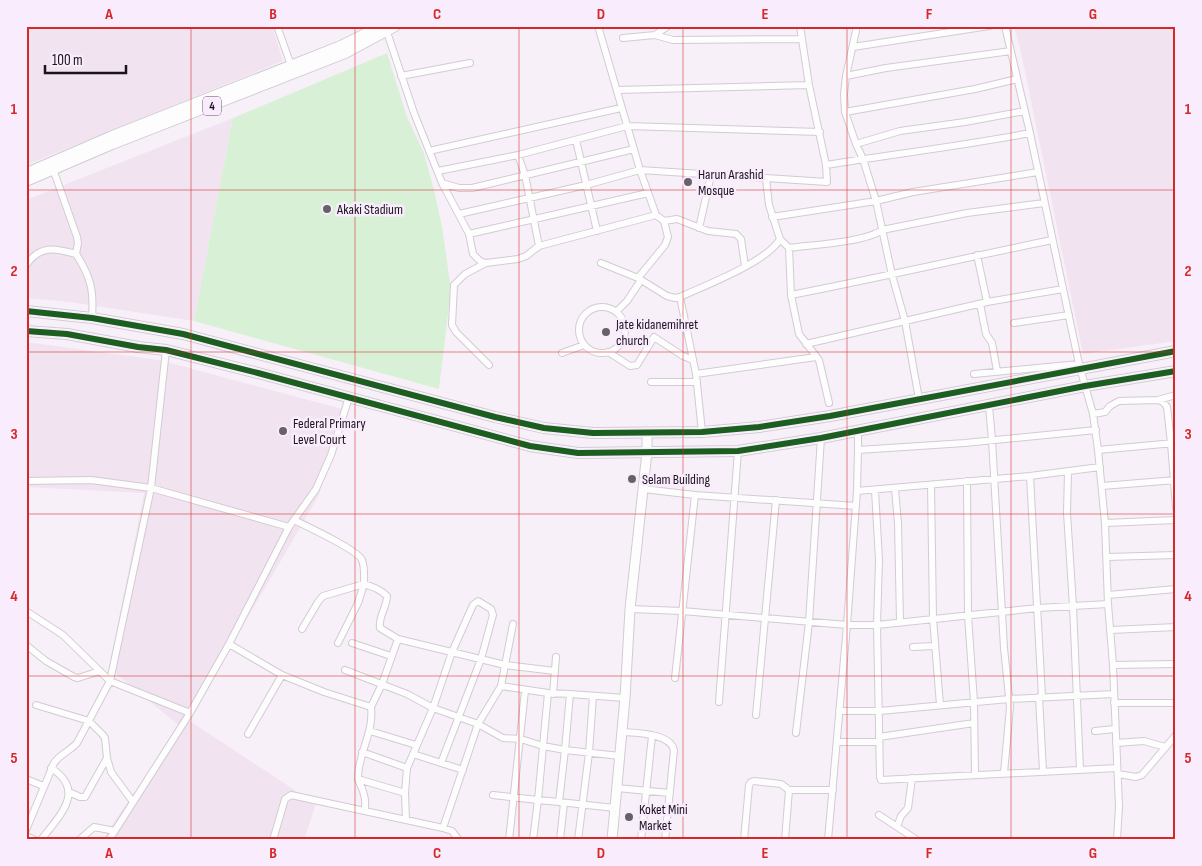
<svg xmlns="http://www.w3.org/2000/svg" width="1202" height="866" font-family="'Sofia Sans Condensed',sans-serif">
<rect width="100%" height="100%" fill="#f7f0f8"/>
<path fill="#f2e3f0" d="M26,26h246l11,35 -257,104z
M1014,26h162v315l-93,13 -62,-302z
M233,118l-39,203 -124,-19 -44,-4v-98z
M26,342l133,18 183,49 -23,86 -131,225 128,84 -12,36h-201l10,-17 68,-96 -72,-59 35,-175 -118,-6z"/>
<path fill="#d8f1d6" d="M387,53l20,64 17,36 10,37 8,37 9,62 -12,100 -245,-68 39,-203z"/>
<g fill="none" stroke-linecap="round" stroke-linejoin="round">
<defs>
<path id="street" d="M277,26l15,42
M598,26l42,144 16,45 8,6 4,16 -3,8 -27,33
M857,26l-11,50 -2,18 1,18 11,32 7,15 13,42 16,74 13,46 14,78
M1005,26l25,107 49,231 14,50 5,36 7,73 3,81 5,61 6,141 -2,34
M387,32l27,81 28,70 27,51 4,20 7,7 6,2
M655,35l13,-9
M623,38l32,-3 18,5 128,-1
M853,47l136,-21
M401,76l69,-13
M846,76l40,-8 125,-17
M617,90l192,-5
M845,112l130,-23 42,-10
M576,140l21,91
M856,144l44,-13 65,-9 60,-11
M429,151l192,-43
M518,155l7,20 14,71
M826,165c68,-11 136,-19 204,-32
M53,169l24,68 1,6 -2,11
M438,171l80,-16 109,-29 193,6
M442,183l17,5h13l162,-39
M459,214l127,-29 54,-15 187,12 -1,-17 -17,-80 -9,-59
M772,217l104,-16 37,-9 125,-20
M664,221l13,-2 31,12 28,3 5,5 4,27
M699,228l12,-53
M469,234l179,-41
M780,239l9,9 2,47 8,39 20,26 10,43
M789,248c22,-3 77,-6 93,-18l85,-17 77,-10
M977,255l10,47
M601,263l37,15 29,18 8,2 5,-1
M26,265c14,-20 28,-17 50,-11 15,23 18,37 16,64
M791,295c87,-17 174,-37 261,-55
M980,304l6,30 6,9 5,28
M579 330a23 23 0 1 1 46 0a23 23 0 1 1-46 0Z
M617,311l10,-10 14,-21
M1014,323l55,-8
M806,344l181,-42 76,-13
M166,350l-15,138 -41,193 80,32
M608,352l22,14 7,-1 17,-28 29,19 10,4
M562,353l22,-8
M489,365l-33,-33 -4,-7 2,-40 11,-11 21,-11 32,-4 8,-3 13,-10 117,-31
M696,374l120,-17
M974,374l105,-10
M651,382h46
M1158,400l18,-5
M989,406l3,34 12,208 6,59 -6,66
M1093,414l12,-2 5,-6 9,-5 39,-1 5,2 4,5 4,36 5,65
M702,432l-6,-58 -16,-77c26,-12 87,-35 100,-58l-11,-34 -3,-26
M858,450v-19
M1098,450l76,-7
M1068,472l-1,41 6,93 7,164
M1030,476l12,221
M26,481l65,-1 60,8 138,39
M967,481l1,135 6,86 1,72
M931,485l2,133 7,87
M1102,486l74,-6
M643,489l52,6 161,11
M895,489l3,34 2,98
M875,490l4,70 -2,65 3,152 1,3 236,-12
M857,491l173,-15 70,-9
M294,520c12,6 64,30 68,40 3,8 2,17 2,24l-41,12 -5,6 -16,27
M1105,523l71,-3
M1107,557l69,-2
M1108,595l68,-6
M630,609l52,2 165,14h30l161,-17 70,-4
M26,611l37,24 47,46 -33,62c-7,8 -17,11 -23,20l-28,67
M1111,630l65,-3
M398,639l107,26 50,6
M352,643l39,13
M229,644l53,31 42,17 47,15 11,-23 16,-45 -18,-11c-2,-11 7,-21 7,-32 -7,-7 -14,-9 -23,-12l-6,19 -20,40
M26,645l20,16 28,16 4,1 22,-7
M913,647l21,-1
M1113,665l63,-1
M345,670l62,24 26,14 45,16 25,14 18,1 22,7 22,4 -6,52 56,6
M675,678l20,-183
M501,686l47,7 22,1
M553,694l3,-37
M1039,697l4,74
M719,702l19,-251
M1114,703h62
M36,705l53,16 13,13 3,4 2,20 4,14 22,30
M839,711h41l129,-12 105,-5
M756,715l20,-215
M370,731l46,14
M1095,731l20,-2
M622,732c14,1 48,1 52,18l-9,90
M796,733l13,-111 12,-184
M248,734l34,-59
M879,737l95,-14
M837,742h42
M1116,743l28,-2 21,6
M362,752l45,16
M413,754l50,16
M620,756l-55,-6 5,-56 55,4
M1118,774l18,3 6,-2 34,-40
M26,779l17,7
M358,779l47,14
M617,788l53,5
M789,790h44
M69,792l11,5h5l22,-39
M493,795l45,5 10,-107
M365,811c0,-6 1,-11 -1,-16 -1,-7 -6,-12 -6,-19 1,-24 16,-44 13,-69
M879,815l38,25
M406,820l-1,-27 2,-25 26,-60 19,-56 21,-47 5,-4 13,8 2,6 -12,44 -40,104
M897,827l4,-11 7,-8 4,-30
M443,828l35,-104 23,-38 12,-62
M26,836l9,4
M41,840c18,-24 46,-49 10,-72
M79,840l15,-13 21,4
M109,840l81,-127 39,-69 60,-117 27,-38 15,-34 18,-58
M273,840l12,-41 6,-4 152,33 9,3 7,9
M509,840l16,-149
M533,840l5,-40 21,2
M560,840l4,-37
M578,840l11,-87 4,-57
M641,840l11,-104
M744,840l5,-55 2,-3 3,-1 27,3 8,6 -4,50
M828,840l19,-215 10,-134 1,-41 107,-7 131,-13"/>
<path id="secondary" d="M612,840l13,-142 5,-89 17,-157v-19"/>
<path id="primary" d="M27,173l83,-36 231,-91 40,-20
M26,181l86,-37 233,-91 50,-27
M26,311l66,7 91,16 312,83 49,11 49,5 109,-1 57,-5 71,-11 346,-65
M26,331l41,3 71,13 28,3 92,23 272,73 48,7 160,-2 83,-13 264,-52 91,-15"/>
</defs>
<use href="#street" stroke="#d2cbd3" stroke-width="8"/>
<use href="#secondary" stroke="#d2cbd3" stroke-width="11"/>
<use href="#primary" stroke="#d2cbd3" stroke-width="12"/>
<use href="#street" stroke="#fefdfe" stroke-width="6"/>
<use href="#secondary" stroke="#fefdfe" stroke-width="9"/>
<use href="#primary" stroke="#fefdfe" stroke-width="10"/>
<defs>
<path id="cycleway" d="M26,311l66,7 91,16 312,83 49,11 49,5 109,-1 57,-5 71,-11 346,-65
M26,331l41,3 71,13 28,3 92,23 272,73 48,7 160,-2 83,-13 264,-52 91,-15"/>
</defs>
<use href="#cycleway" stroke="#f9ecfc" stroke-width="9"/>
<use href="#cycleway" stroke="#1b5e20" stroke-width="6"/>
</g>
<path fill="none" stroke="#d62828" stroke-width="1" stroke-opacity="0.55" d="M191,26v814M355,26v814M519,26v814M683,26v814M847,26v814M1011,26v814M26,190h1150M26,352h1150M26,514h1150M26,676h1150"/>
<g fill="#68616a" stroke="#f9ecfc" stroke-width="2">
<circle cx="688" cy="182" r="5"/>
<circle cx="327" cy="209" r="5"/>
<circle cx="606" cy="332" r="5"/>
<circle cx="283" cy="431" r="5"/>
<circle cx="632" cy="479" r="5"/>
<circle cx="629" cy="817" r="5"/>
</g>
<g text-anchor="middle" stroke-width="5" stroke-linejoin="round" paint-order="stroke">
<rect fill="#f9ecfc" stroke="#5e5560" stroke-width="1" x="203" y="96.5" width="18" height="19" rx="4"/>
<g font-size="12" font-weight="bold" fill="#1b141d">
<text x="212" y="110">4</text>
</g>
<g font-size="14" fill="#1b141d" stroke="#f9ecfc" text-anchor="start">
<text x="698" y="179">Harun Arashid<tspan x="698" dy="16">Mosque</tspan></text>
<text x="337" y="214">Akaki Stadium</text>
<text x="616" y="329">Jate kidanemihret<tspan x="616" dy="16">church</tspan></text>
<text x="293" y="428">Federal Primary<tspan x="293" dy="16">Level Court</tspan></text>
<text x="642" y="484">Selam Building</text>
<text x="639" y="814">Koket Mini<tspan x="639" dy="16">Market</tspan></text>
</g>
</g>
<rect width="1202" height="866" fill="none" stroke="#f9ecfc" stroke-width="55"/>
<path d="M45 65v8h81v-8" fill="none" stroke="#1b141d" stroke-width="2.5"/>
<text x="52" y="65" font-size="15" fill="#1b141d" stroke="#f9ecfc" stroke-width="4" paint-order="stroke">100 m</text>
<rect x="28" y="28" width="1146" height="810" fill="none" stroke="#d62828" stroke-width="2"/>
<g font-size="16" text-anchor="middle" font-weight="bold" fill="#d62828">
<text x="109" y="19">A</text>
<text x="273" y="19">B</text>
<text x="437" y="19">C</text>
<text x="601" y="19">D</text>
<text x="765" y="19">E</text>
<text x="929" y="19">F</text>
<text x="1093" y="19">G</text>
<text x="14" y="114">1</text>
<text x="1188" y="114">1</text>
<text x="14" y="276">2</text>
<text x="1188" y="276">2</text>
<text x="14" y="439">3</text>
<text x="1188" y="439">3</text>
<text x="14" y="601">4</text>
<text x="1188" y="601">4</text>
<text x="14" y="763">5</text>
<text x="1188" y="763">5</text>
<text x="109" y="858">A</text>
<text x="273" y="858">B</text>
<text x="437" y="858">C</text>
<text x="601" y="858">D</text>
<text x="765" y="858">E</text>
<text x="929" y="858">F</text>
<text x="1093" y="858">G</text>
</g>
</svg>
